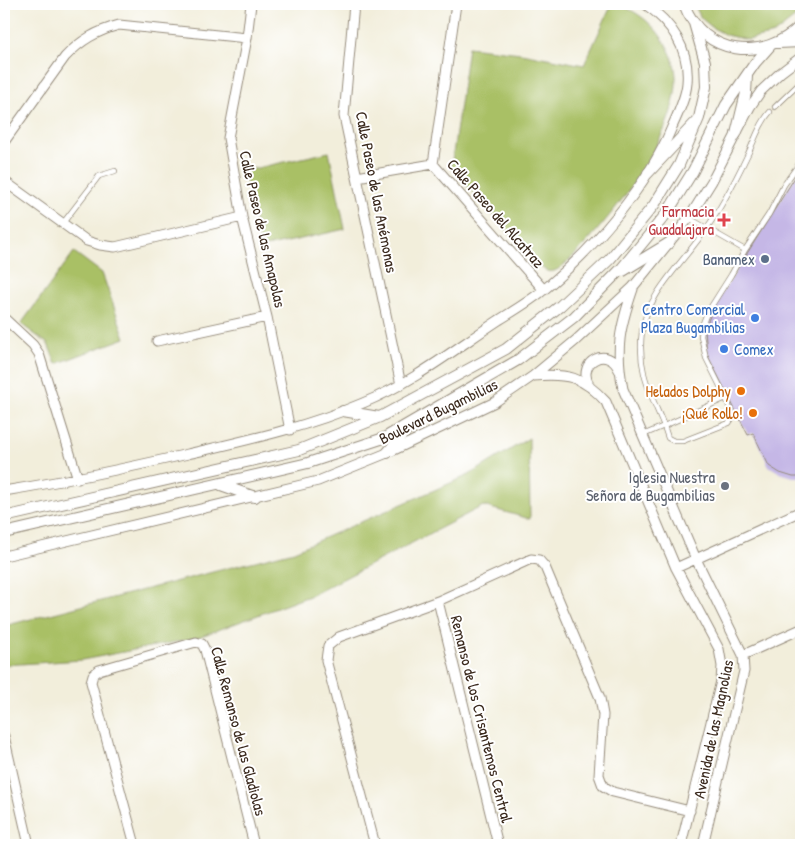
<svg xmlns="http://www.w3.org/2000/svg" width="805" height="849" font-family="'Patrick Hand',sans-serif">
<rect width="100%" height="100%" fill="#fff"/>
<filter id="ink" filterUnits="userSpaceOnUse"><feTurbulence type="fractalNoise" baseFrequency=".02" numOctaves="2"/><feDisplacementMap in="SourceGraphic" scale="10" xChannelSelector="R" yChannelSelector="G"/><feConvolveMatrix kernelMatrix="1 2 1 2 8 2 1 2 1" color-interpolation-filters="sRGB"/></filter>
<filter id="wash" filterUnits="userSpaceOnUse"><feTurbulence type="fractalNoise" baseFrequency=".0096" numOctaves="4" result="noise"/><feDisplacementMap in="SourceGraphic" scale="20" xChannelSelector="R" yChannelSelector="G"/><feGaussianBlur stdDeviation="1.12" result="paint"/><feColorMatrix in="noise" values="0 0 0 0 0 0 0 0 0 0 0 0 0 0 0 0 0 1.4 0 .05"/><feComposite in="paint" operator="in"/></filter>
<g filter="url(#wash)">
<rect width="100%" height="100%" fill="#f2eedb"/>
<path fill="#a9c065" stroke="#727542" d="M612,4c17,2 37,16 47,30 9,12 16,26 17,42 3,51 -50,122 -83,159 -8,9 -29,33 -39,36 -7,2 -12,-3 -17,-7l-86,-96 17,-121 53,6 63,12z
M694,4h107v9l-27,21 -26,6 -22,-5 -13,-7 -12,-10z
M329,152l16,77 -84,19 -17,-77z
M74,252l28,21 23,65 -69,26 -8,-20 -27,-20z
M529,438l1,81 -47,-13 -171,89 -116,43 -114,22 -78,5v-39l290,-75 175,-76z"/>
<g id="blocks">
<path fill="#c5b7e6" d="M799,171h2v306h-8l-13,-4 -11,-7 -16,-33 -5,2 -41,-81 -2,-25 9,-23z"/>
</g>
</g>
<g filter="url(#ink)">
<use href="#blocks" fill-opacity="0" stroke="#968c7c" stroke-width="1"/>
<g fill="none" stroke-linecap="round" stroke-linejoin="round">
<defs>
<path id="service" d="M775,107l26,-25
M689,218l56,32
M63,223l36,-47 16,-5
M726,398l-62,28 4,12 6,3h9l46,-18 4,-6 -7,-19 -20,-40 -5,-22 2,-13 4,-10 24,-38 14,-25 24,-36 15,-29 17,-24
M643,435l21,-9c-14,-34 -27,-56 -22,-95 5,-37 44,-72 64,-102 15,-21 30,-50 41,-73 7,-14 12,-32 23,-44"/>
<path id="minor" d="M251,4l-4,34 -19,100 14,79 25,100 23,113
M354,4l-10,112 57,269
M456,4l-23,160 111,126
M4,142l61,-85c16,-17 32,-26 54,-32l128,13
M357,177l76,-13
M4,181l83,60 13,4 15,2 127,-30
M633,289c-13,38 -18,59 -10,100l73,170 47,96 1,16 -41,174
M4,318l29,27 6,9 39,125
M157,341l110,-24
M533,376c33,-3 50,0 73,26l70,166 43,81 3,17 -1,15 -40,164
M589,385c-13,-24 20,-40 30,-15
M4,491c62,-10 123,-23 184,-37 60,-14 119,-27 175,-51 49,-20 92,-54 136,-83 16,-10 33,-20 47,-32 48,-40 102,-102 126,-161 6,-13 14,-30 15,-44 3,-34 -16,-61 -42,-79
M4,556l314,-75 74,-30 103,-49 38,-26 42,-35 58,-54 56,-69 23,-37 38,-74 11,-16 19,-18 21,-16
M676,568l125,-57
M438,601l60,244
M743,655l58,-26
M4,736l25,109
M135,845l-44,-163 2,-7 6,-5 97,-28 6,2 3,6 49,195
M375,845l-49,-185 2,-14 11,-9 99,-36 93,-42 8,1 6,7 55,131 3,17 -4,60 4,11 10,6 77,19"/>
<path id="tertiary" d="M684,4c19,52 80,59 117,21
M778,43l23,-1
M736,134l10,-41 1,-17
M648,173l46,-49
M623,271l46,-28
M343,411l36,6
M387,453l22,-26
M221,485l34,12
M4,517l295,-67 81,-33 126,-68 54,-43 50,-47 44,-54 25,-40 20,-47 7,-31 -1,-25 -11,-39
M4,533l304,-70 76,-25 134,-78 56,-43 48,-49 45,-55 26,-42 33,-66 29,-42 15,-17"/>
</defs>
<use href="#service" stroke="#968c7c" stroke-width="6"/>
<use href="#minor" stroke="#968c7c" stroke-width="11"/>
<use href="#tertiary" stroke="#968c7c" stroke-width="12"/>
<use href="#service" stroke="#fff" stroke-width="4.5"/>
<use href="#minor" stroke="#fff" stroke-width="9"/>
<use href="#tertiary" stroke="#fff" stroke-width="10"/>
</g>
</g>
<path fill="#e0444e" stroke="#fff" stroke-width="2" d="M721.5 212.5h5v5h5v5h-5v5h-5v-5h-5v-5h5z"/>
<circle fill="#5c6f8a" stroke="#fff" stroke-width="2" cx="765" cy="259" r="5"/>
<g fill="#3f7fe0" stroke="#fff" stroke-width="2">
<circle cx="755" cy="318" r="5"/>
<circle cx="724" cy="349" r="5"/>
</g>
<g fill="#e8710a" stroke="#fff" stroke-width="2">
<circle cx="741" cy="391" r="5"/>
<circle cx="753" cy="413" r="5"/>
</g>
<circle fill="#6b7280" stroke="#fff" stroke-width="2" cx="725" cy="486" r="5"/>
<g text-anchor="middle" stroke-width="4" stroke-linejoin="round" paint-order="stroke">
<g font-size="16" fill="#3b2a1e" stroke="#fff">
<text transform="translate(377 192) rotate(79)" y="6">Calle Paseo de las Anémonas</text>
<text transform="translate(496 213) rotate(49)" y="6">Calle Paseo del Alcatraz</text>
<text transform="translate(263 229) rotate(77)" y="6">Calle Paseo de las Amapolas</text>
<text transform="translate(438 411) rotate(-26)" y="6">Boulevard Bugambilias</text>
<text transform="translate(482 719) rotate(76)" y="6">Remanso de los Crisantemos Central</text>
<text transform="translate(713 729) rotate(-78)" y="6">Avenida de las Magnolias</text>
<text transform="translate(239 731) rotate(75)" y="6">Calle Remanso de las Gladiolas</text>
</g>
<g font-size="16" fill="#be3a42" stroke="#fff" text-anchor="end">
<text x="714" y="217">Farmacia<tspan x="714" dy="18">Guadalajara</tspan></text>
</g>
<g font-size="16" fill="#4e5e75" stroke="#fff" text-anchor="end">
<text x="755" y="265">Banamex</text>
</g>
<g font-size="16" fill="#366cbe" stroke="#fff" text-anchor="end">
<text x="745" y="315">Centro Comercial<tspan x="745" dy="18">Plaza Bugambilias</tspan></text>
<text x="734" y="355" text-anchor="start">Comex</text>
</g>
<g font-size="16" fill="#c56008" stroke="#fff" text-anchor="end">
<text x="731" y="397">Helados Dolphy</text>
<text x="743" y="419">¡Qué Rollo!</text>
</g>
<g font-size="16" fill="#5b616d" stroke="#fff" text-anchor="end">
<text x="715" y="483">Iglesia Nuestra<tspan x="715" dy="18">Señora de Bugambilias</tspan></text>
</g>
</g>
<rect width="805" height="849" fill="none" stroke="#fff" stroke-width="20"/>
</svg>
